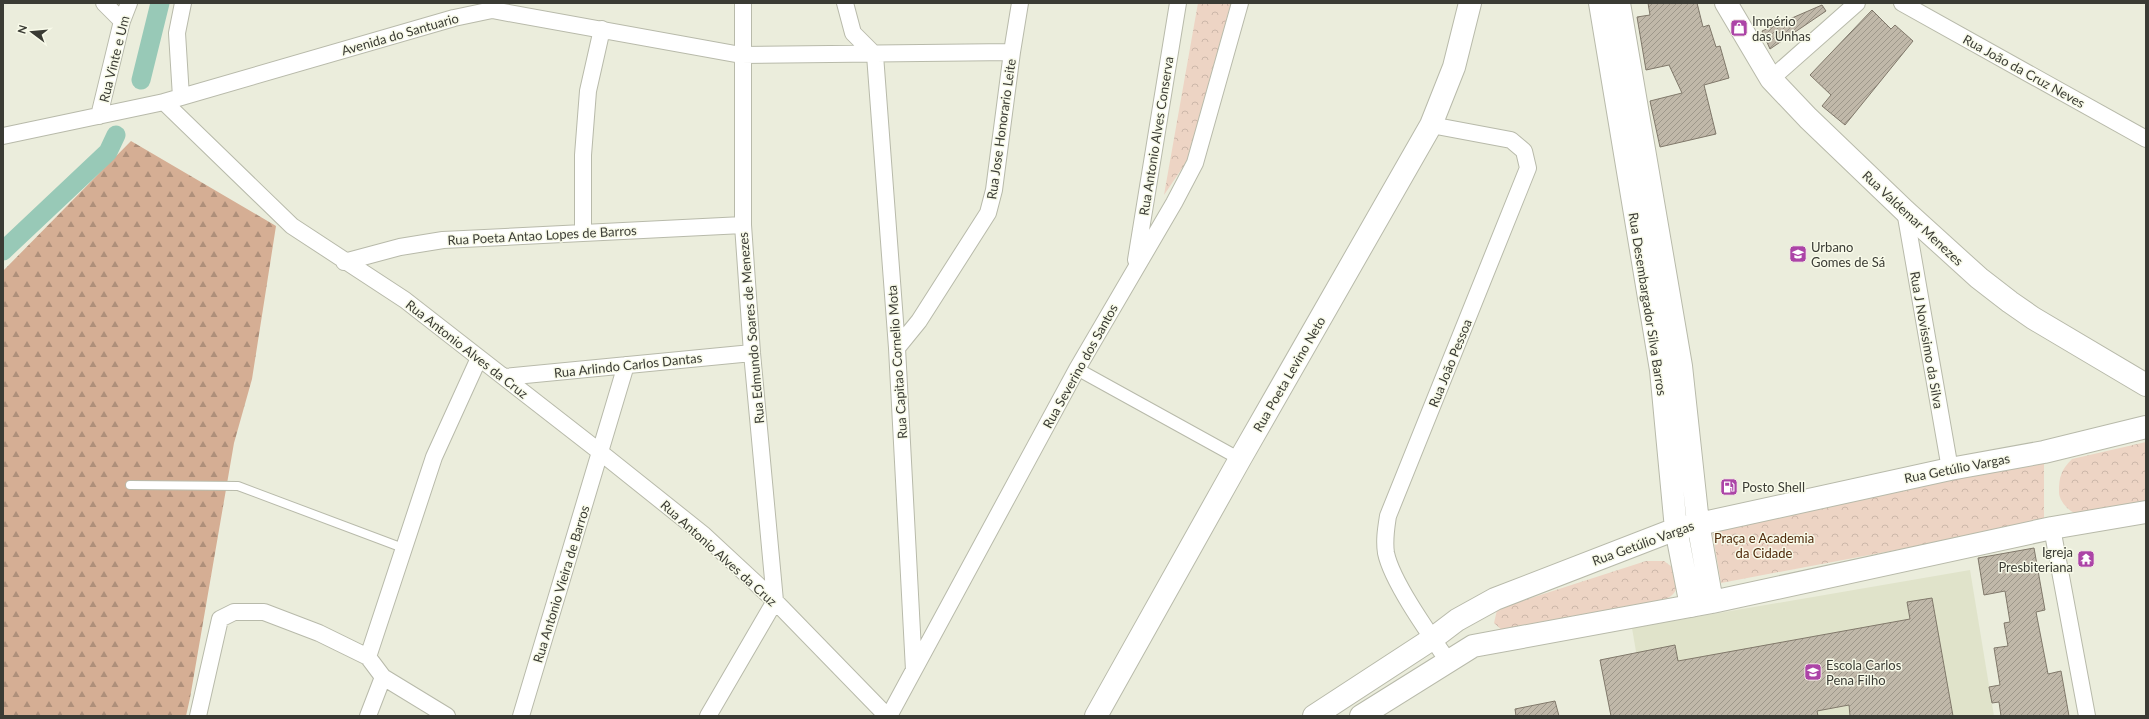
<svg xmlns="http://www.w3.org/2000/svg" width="2149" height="719" font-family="Lato,sans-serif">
<defs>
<pattern id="forest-firs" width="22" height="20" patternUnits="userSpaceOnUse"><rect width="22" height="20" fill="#d5ae94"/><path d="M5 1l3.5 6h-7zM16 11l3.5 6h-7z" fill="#ae8f7a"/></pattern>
<pattern id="park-crowns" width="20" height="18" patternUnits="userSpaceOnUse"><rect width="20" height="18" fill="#edd4c4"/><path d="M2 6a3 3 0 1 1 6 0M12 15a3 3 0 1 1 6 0" fill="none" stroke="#ccb7a9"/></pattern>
<pattern id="building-hatch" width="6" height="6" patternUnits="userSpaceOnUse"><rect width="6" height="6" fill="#c0b8a9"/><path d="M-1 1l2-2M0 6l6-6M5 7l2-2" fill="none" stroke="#9d978a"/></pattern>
</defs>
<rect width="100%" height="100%" fill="#ebeddc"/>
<path fill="#e0e3ca" d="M1970,570l24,146h-347l-15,-88z"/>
<path fill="url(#forest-firs)" d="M131,141l145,85 -24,153 -18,64 -44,255 -4,18h-183v-445z"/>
<path fill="url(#park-crowns)" d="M1198,3h33l-44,158 -23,34z
M2146,442v64c-18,2 -49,10 -65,9 -10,-1 -22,-13 -22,-23 0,-15 2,-22 13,-33z
M2044,463v59l-323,61 -10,-58z
M1646,561h18l12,9c3,23 0,26 -23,34l-150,27 -9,-8 3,-13 12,-5z"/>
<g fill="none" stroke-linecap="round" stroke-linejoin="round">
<path stroke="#98c9b7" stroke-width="19" d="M141,80l19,-77
M3,251l105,-99 8,-17"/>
</g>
<path fill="url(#building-hatch)" stroke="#80786a" d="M1648,3h49l6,24 6,-2 7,22 4,-1 9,32 -25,7 12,49 -56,13 -10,-46 32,-8 -13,-28 -23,5 -9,-53 13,-2z
M1822,5l4,6 -56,38 -8,-18z
M1872,10l19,19 4,-4 18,16 -68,84 -23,-19 9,-11 -21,-20z
M2034,548l11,62 -9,2 12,62 13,-3 8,45h-68l-2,-14 -7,1 -3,-16 11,-2 -6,-37 14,-2 -4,-23 6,-1 -5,-31 -21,4 -6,-37z
M1932,598l21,118h-103l-1,-11 -32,6 1,5h-207l-11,-56 75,-15 3,16 232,-42 -3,-17z
M1555,701l4,15h-43l-1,-7z"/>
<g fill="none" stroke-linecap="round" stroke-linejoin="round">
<defs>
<path id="service" d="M130,485l108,1 165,62"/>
<path id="pedestrian" d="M1077,369l163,90"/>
<path id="minor" d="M104,3l18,18
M743,3v222l9,128 23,248
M845,3l8,30 22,22 22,293 17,322
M1902,3l244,136
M1771,79l86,-76
M181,97l-4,-64 6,-30
M164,102l290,-84 38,-8 249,45 271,-3
M99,116l23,-95 7,-18
M1431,125l80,15 13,11 4,17 -140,348c-2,13 -4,24 -2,37 6,29 44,82 62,108
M3,136l161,-34 128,124 113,74 195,152 104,83 71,66 112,115
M1905,211l45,258
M583,232v-77l5,-64 14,-62
M1136,260l42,-257
M344,262l56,-15 43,-7 300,-15
M897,348l22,-27 69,-108 6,-23 18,-138 8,-49
M504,377l248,-24
M2052,528l35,188
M368,657l66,-200 45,-99
M198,716l22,-97 14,-7h30l55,21 49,24 15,20 64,39
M368,716l15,-39
M521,716l105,-351
M708,716l67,-115
M889,716l188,-347 97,-166 21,-40 45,-160"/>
<path id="secondary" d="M1600,3l61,367 15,159 15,77
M1619,3l62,363 17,157 14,79
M1726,3l45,76 37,39 97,93 74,67 31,24 23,16 113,67
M1096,716l144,-257 191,-334 23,-58 16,-64
M1314,716l118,-77 25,-19 38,-21 181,-70 274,-60 94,-17 102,-25
M1361,716l112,-70 239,-44 340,-74 94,-16"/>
</defs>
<use href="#service" stroke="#b8baaa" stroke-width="10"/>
<use href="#pedestrian" stroke="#b8baaa" stroke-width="14"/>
<use href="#minor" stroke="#b8baaa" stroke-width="18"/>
<use href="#secondary" stroke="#b8baaa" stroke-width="24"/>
<use href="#service" stroke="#fff" stroke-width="8"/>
<use href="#pedestrian" stroke="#fff" stroke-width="12"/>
<use href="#minor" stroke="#fff" stroke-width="16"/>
<use href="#secondary" stroke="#fff" stroke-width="22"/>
</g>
<defs>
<symbol id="shop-square" viewBox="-11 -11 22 22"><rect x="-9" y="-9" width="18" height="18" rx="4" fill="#ac44a7" stroke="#f8fae9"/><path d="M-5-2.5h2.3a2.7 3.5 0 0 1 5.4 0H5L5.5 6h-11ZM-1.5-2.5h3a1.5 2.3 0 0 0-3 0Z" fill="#fff"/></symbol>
<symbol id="school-square" viewBox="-11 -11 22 22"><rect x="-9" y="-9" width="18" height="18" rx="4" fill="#ac44a7" stroke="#f8fae9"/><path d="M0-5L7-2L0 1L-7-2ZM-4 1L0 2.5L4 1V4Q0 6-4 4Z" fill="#fff"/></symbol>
<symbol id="fuel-square" viewBox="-11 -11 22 22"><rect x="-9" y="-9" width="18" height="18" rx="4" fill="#ac44a7" stroke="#f8fae9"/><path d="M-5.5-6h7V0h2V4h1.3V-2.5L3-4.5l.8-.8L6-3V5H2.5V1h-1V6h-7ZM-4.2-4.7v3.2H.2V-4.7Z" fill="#fff"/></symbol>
<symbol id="temple-square" viewBox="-11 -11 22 22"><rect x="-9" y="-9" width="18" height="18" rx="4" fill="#ac44a7" stroke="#f8fae9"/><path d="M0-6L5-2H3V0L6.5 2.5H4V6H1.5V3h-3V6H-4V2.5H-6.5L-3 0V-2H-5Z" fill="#fff"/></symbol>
</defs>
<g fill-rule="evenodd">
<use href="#shop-square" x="1729" y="18" width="20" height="20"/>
<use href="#school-square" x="1788" y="244" width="20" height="20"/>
<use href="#fuel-square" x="1719" y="477" width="20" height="20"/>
<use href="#temple-square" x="2076" y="549" width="20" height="20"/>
<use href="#school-square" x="1803" y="662" width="20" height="20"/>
</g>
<g text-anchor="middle" stroke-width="3" stroke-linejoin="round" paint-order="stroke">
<g font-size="13" fill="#3a3b34" stroke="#f8fae9" text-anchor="start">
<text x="1752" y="26">Império<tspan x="1752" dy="15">das Unhas</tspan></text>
<text x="1811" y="252">Urbano<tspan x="1811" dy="15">Gomes de Sá</tspan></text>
<text x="1742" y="492">Posto Shell</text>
<text x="2073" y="557" text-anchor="end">Igreja<tspan x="2073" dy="15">Presbiteriana</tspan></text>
<text x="1826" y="670">Escola Carlos<tspan x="1826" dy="15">Pena Filho</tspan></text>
</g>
<g font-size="13" fill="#3a3b34" stroke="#f8fae9">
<text transform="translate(400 34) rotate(-16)" y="5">Avenida do Santuario</text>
<text transform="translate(114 59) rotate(-76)" y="5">Rua Vinte e Um</text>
<text transform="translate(2024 71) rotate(29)" y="5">Rua João da Cruz Neves</text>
<text transform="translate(1001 129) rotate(-82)" y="5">Rua Jose Honorario Leite</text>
<text transform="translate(1156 136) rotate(-81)" y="5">Rua Antonio Alves Conserva</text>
<text transform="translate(1913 218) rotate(43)" y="5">Rua Valdemar Menezes</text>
<text transform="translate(542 235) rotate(-3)" y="5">Rua Poeta Antao Lopes de Barros</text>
<text transform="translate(1648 304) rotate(81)" y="5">Rua Desembargador Silva Barros</text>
<text transform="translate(751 328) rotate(-95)" y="5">Rua Edmundo Soares de Menezes</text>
<text transform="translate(1927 340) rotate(80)" y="5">Rua J Novissimo da Silva</text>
<text transform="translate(467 349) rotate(38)" y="5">Rua Antonio Alves da Cruz</text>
<text transform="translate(897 362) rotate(-94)" y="5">Rua Capitao Cornelio Mota</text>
<text transform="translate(1450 363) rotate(-68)" y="5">Rua João Pessoa</text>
<text transform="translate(628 365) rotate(-6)" y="5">Rua Arlindo Carlos Dantas</text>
<text transform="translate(1080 366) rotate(-61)" y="5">Rua Severino dos Santos</text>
<text transform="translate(1289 374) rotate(-60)" y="5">Rua Poeta Levino Neto</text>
<text transform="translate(1957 468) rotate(-11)" y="5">Rua Getúlio Vargas</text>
<text transform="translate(1643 543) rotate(-20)" y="5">Rua Getúlio Vargas</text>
<text transform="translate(719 553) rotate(42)" y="5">Rua Antonio Alves da Cruz</text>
<text transform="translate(561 584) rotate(-73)" y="5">Rua Antonio Vieira de Barros</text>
</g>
<g font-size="13" fill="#4f290a" stroke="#f8fae9">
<text x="1764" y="543">Praça e Academia<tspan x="1764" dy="15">da Cidade</tspan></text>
</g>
</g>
<rect width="2149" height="719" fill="none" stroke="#3a3b34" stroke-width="8"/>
<g transform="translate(32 32) rotate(286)" stroke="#f8fae9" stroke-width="3" paint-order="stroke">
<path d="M0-3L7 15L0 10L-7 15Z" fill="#3a3b34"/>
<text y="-6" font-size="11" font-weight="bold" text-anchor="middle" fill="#3a3b34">N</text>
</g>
</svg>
